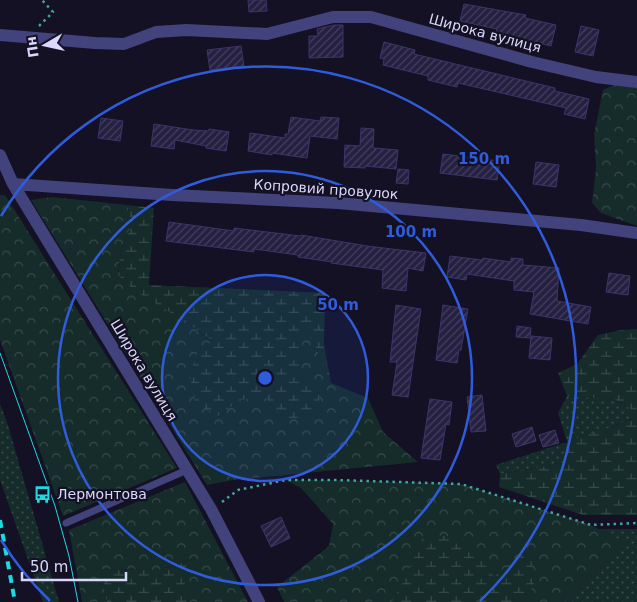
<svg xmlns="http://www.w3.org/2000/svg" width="637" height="602" font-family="'DejaVu Sans',sans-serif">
<defs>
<pattern id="grass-dots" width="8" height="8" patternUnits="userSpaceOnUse" patternTransform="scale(1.25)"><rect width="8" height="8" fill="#152c2a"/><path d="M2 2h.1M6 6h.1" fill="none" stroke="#364a4a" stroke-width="1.8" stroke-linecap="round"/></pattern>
<pattern id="forest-crowns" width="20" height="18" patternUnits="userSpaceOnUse" patternTransform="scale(1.25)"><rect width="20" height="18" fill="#152c2a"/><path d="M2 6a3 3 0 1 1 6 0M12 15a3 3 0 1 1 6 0" fill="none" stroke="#364a4a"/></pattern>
<pattern id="wetland-marsh" width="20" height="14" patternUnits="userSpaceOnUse" patternTransform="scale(1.25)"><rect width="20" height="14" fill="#152c2a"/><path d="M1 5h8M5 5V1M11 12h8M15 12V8" fill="none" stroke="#364a4a"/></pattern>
<pattern id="building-hatch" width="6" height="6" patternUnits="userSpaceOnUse" patternTransform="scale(1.25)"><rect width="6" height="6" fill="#252041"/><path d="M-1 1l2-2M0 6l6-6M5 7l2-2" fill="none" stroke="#44405d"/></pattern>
</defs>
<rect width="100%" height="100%" fill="#131123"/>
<path fill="url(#grass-dots)" d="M567,396l47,3 17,10v10l-20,8 -47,36 -64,11 -4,-9 71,-23 -9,-29z
M0,404l8,21 51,177h-16l-43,-122z
M599,529h38v73h-72l29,-30 31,-29z"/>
<path fill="url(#forest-crowns)" d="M616,84l21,3v139l-36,-13 -9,-10 4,-34 -2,-35 9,-44z
M0,195h5l172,273 -114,48 -63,-176z
M52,197l76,8 3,21 -10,25 -3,24 70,48 24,19 6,74 21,-15 24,-7 10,14 47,-15 -20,-19v-51l14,20 17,40 37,15 15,34 35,30 -185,18 -26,5 -176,-285z
M286,480h50l125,4 130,41 35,18 -32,29 -29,30h-281l-7,-15 52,-41 4,-22 -32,-36z
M185,482l63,120h-60l-5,-23 13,-21 -38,12 -57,-1 6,33h-25l-13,-72z"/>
<path fill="url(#wetland-marsh)" d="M128,205l26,3 -5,77 176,8 -1,52 7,38 -17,-40 -14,-18v49l20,19 -2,20 -31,7 -14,-12 -10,-14 -24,7 -21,15 -23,-14 -5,-26 6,-21 16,-14 -24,-18 -53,-32 -17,-16 3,-24 10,-25z
M637,329v186h-54l-84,-28 1,-13 64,-11 8,-24 39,-12 20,-8v-10l-17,-10 -47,-3 -9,-23 19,-9 21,-29 23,-5z
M424,534l31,3 18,8 21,32 20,-18 17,-4 3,30 -11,17h-131l12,-22z
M197,558l-13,21 4,23h-81l-6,-33 57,1z"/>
<path fill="url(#building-hatch)" stroke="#3c356a" d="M248,0h18l1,11 -18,1z
M464,4l62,11 -1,3 31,7 -5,21 -55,-13 1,-4 -37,-8z
M334,25h9v32l-34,1v-22h9l-1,-7z
M581,26l18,4 -6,26 -18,-4z
M384,42l31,8 -1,4 141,34v3l34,8 -4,20 -21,-5 2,-6 -108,-25 -1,4 -29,-7v-4l-45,-11 1,-6 -4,-1z
M241,46l3,20 -34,4 -3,-20z
M291,117l29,4 1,-4 18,1 -2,21 -27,-3 -3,22 -35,-5v2l-24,-4 2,-18 35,5v-4h3z
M101,118l22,3 -3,20 -22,-3z
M154,124l39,6 15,1 1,-2 20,3 -3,19 -20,-3v-2l-31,-6 -1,9 -23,-3z
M361,128l13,1 -1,19 25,2 -2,19 -31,-3v2l-21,-1 1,-22 15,1z
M443,154l57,7 -3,19 -57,-7z
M536,162l23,3 -3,22 -23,-3z
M398,169l11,1 -1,14 -12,-1z
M169,222l65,9v-3l66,8 1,-1 66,11 59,7 -3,18 -15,-3 -2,23 -24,-3 1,-18 -52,-7 1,-1 -34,-5v-2l-44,-6v3l-88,-11z
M450,256l32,4 1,-2 28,4v-4l12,1v6l36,3 -2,33 34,6 -3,17 -58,-10 4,-22 -20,-2v-9l-47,-7 -1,6 -19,-3z
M609,273l21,3 -2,19 -22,-3z
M396,305l25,4 -13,88 -16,-2 5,-33h-7z
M443,305l25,4 -7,41h-2l-2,13 -21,-3z
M517,326l14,2 -1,10 -14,-1z
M531,336l21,2 -2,22 -21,-2z
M482,395l4,36 -15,1 -4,-35z
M430,399l22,3 -3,23 -3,-1 -6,36 -19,-2z
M532,427l4,14 -20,6 -4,-13z
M555,430l4,13 -16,4 -4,-12z
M281,517l9,21 -19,9 -10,-21z"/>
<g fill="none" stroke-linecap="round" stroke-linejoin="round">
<path stroke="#3ea89c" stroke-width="2.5" stroke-dasharray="2.5 4" stroke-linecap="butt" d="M39,26l14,-14 -11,-12
M222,502l16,-12 48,-10h50l125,4 130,41 46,-2"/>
<path stroke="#42437c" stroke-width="7" d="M66,523l121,-53"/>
<path stroke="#42437c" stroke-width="12" d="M0,35l95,8 29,1 32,-12 30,-2 81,4 66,-17h38l161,45 64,15 41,5
M0,155l13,29 198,325 48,93
M13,184l159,11 166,8 243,22 56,8"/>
<path stroke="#1dd9e1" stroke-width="1" d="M0,353l55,153 14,50 9,46"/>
<path stroke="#1dd9e1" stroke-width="4" stroke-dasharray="8 6" stroke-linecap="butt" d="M0,520l15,82"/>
</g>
<circle cx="265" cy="378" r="103" fill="#305cdb" fill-opacity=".12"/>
<g fill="none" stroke="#305cdb" stroke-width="2.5">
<circle cx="265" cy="378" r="103"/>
<circle cx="265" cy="378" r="207"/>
<path d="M50 601A310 310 0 0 1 1 540M1 216A310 310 0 1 1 480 601"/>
</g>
<defs>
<symbol id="bus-bare" viewBox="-9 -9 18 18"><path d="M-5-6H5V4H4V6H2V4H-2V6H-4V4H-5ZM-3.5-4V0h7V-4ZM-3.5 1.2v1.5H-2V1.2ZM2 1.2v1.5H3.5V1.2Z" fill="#1dd9e1" stroke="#131123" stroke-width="2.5" paint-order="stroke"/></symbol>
</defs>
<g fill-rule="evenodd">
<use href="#bus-bare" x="30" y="482" width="25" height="25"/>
</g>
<g text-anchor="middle" stroke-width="4.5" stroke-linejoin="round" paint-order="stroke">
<g font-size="14" fill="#dad8fa" stroke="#131123">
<text transform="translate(485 33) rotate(15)" y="5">Широка вулиця</text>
<text transform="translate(326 189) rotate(4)" y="5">Копровий провулок</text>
<text transform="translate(144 370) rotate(59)" y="5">Широка вулиця</text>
</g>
<g font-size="14" fill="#dad8fa" stroke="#131123" text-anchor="start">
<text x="57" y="499">Лермонтова</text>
</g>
</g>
<circle cx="265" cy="378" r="8" fill="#305cdb" stroke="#131123" stroke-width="2.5"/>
<g font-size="15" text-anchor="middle" font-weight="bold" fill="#305cdb" stroke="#131123" stroke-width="4.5" stroke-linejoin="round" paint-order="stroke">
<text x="484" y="164">150 m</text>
<text x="411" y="237">100 m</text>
<text x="338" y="310">50 m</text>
</g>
<g transform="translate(45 45) rotate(261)" stroke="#131123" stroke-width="4" paint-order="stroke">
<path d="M0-4L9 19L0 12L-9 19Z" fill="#dad8fa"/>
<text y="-8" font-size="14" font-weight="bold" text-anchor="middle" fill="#dad8fa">Пн</text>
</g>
<path d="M22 572v8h104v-8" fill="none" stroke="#dad8fa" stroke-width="2.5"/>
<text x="30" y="572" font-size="15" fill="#dad8fa" stroke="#131123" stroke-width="4" paint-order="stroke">50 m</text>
</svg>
